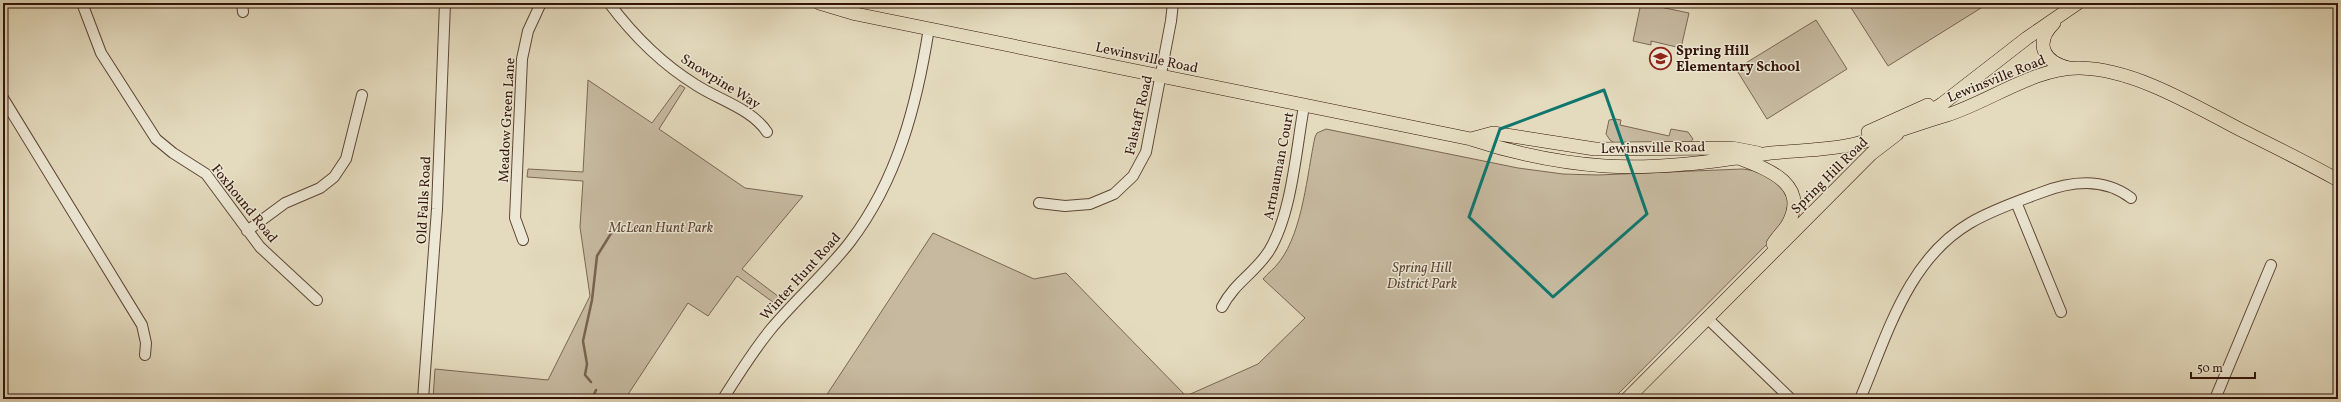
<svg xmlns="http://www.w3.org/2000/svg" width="2341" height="402" font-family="Vollkorn,serif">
<rect width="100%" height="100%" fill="#e4dbbe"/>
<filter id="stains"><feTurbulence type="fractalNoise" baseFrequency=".005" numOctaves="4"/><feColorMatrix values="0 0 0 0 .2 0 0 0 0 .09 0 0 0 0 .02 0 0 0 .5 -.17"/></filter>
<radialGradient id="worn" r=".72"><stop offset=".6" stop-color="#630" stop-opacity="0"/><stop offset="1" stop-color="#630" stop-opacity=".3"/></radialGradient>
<path fill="#c6b99f" stroke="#7c6654" d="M1641,3l48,10 -8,35 -30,-7v4l-18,-4z
M1848,3h141l-101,63z
M1816,20l31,49 -80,50 -31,-50z
M588,80l64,43 28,-38 5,3 -26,41 86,59 58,8 -61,73 41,31 -6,5 -40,-29 -29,40 -20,-13 -63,96h-192l2,-30 113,11 42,-84 -10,-69 3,-46 -56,-4 1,-8 55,3z
M1615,119l6,1 -1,5 49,11 2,-7 17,3 5,7 -3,4 -71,3 -9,-6 -4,-6 3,-14z
M1326,129l192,39 45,6 35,1 144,-6 16,2 27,17 5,20 -9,22 -168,169h-789l109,-166 101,46 32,-6 120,123 72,-32 47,-46 -42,-39c5,-6 12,-11 17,-18 23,-31 27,-87 35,-124l2,-4z"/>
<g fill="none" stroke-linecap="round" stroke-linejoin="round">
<path stroke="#786350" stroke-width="2.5" d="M591,382l-6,-7 2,-11 -4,-23 9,-41 5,-44 18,-29
M592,399l4,-9"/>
<defs>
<path id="minor" d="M82,3l19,50 55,86 17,14 33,21 54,73 57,53
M242,3l1,9
M609,3c24,32 53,61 87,82 23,15 56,24 71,47
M3,98l139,227 4,18 -1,12
M2016,202l45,110
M1039,203l26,3 25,-2 24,-10 19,-18 13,-24 25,-131 2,-18
M247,231l38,-28 35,-15 14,-11 12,-18 16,-64
M523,240l-8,-22 7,-159 6,-28 13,-28
M1222,307c13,-25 33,-34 47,-56 23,-38 27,-101 35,-145
M1707,318l84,81
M423,399l14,-190 8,-206
M723,399c15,-24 30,-48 48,-70 25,-30 55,-56 79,-87 48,-63 67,-138 79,-214
M1860,399c27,-63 47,-139 110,-176 22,-13 46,-21 70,-30 31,-12 63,-16 91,5
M2215,399l56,-134"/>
<path id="major" d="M819,3l37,11 615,125c42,14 90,24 134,27 53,3 107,-4 159,-12 31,-4 61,-3 91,-10 31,-8 61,-20 92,-29 42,-13 88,-48 133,-47 54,1 113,37 161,62 32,16 65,32 97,50
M2054,23c-20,20 -11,39 15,45
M1920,118l22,-14 85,-66 51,-35
M1868,132l60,-27
M1471,139l22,-6 102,16 137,-1 26,5
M1741,159c29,11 68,26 47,65 -4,7 -11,13 -15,20
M1627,399l244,-245 26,-20"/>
</defs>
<use href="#minor" stroke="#5e4636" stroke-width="12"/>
<use href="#major" stroke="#321409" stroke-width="14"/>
<use href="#minor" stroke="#ede8d5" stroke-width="10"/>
<use href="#major" stroke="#e4dbbe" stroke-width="13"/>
</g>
<path fill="none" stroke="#0f766e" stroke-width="3" stroke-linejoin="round" d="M1604,90l43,124 -94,83 -84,-80 31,-88z"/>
<defs>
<symbol id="school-ring" viewBox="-11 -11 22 22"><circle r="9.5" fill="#ede8d5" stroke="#8f2418" stroke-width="1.5"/><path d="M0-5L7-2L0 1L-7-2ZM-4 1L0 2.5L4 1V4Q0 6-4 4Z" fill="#8f2418"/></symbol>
</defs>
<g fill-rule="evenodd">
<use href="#school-ring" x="1648" y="46" width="25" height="25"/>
</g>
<g text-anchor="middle" stroke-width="3" stroke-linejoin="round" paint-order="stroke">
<g font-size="14" font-weight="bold" fill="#321409" stroke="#ede8d5" text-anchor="start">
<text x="1676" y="55">Spring Hill<tspan x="1676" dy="16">Elementary School</tspan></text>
</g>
<g font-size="14" fill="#321409" stroke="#ede8d5">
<text transform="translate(1147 57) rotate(12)" y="5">Lewinsville Road</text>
<text transform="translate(1996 78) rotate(-22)" y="5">Lewinsville Road</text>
<text transform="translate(721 81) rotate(32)" y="5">Snowpine Way</text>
<text transform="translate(1138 115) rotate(-77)" y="5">Falstaff Road</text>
<text transform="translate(506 120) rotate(-87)" y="5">Meadow Green Lane</text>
<text transform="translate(1653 147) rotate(-1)" y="5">Lewinsville Road</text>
<text transform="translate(1278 166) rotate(-79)" y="5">Artnauman Court</text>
<text transform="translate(1829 175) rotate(-45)" y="5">Spring Hill Road</text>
<text transform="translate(423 200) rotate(-87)" y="5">Old Falls Road</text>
<text transform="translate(245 203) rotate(51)" y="5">Foxhound Road</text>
<text transform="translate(800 276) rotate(-48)" y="5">Winter Hunt Road</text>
</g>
<g font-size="14" font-style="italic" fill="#5e4636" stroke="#ede8d5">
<text x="661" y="232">McLean Hunt Park</text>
<text x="1422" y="272">Spring Hill<tspan x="1422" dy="16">District Park</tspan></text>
</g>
</g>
<rect width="2341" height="402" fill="none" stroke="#e4dbbe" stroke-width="16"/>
<rect x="4" y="4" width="2333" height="394" fill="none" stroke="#321409" stroke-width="2"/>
<rect x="8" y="8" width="2325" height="386" fill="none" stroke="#321409"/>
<path d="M2191 372v6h64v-6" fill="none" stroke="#321409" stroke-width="2"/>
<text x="2197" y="372" font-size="12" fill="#321409" stroke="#ede8d5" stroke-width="3" paint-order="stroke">50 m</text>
<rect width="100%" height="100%" filter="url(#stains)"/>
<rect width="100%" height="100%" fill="url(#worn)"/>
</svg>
